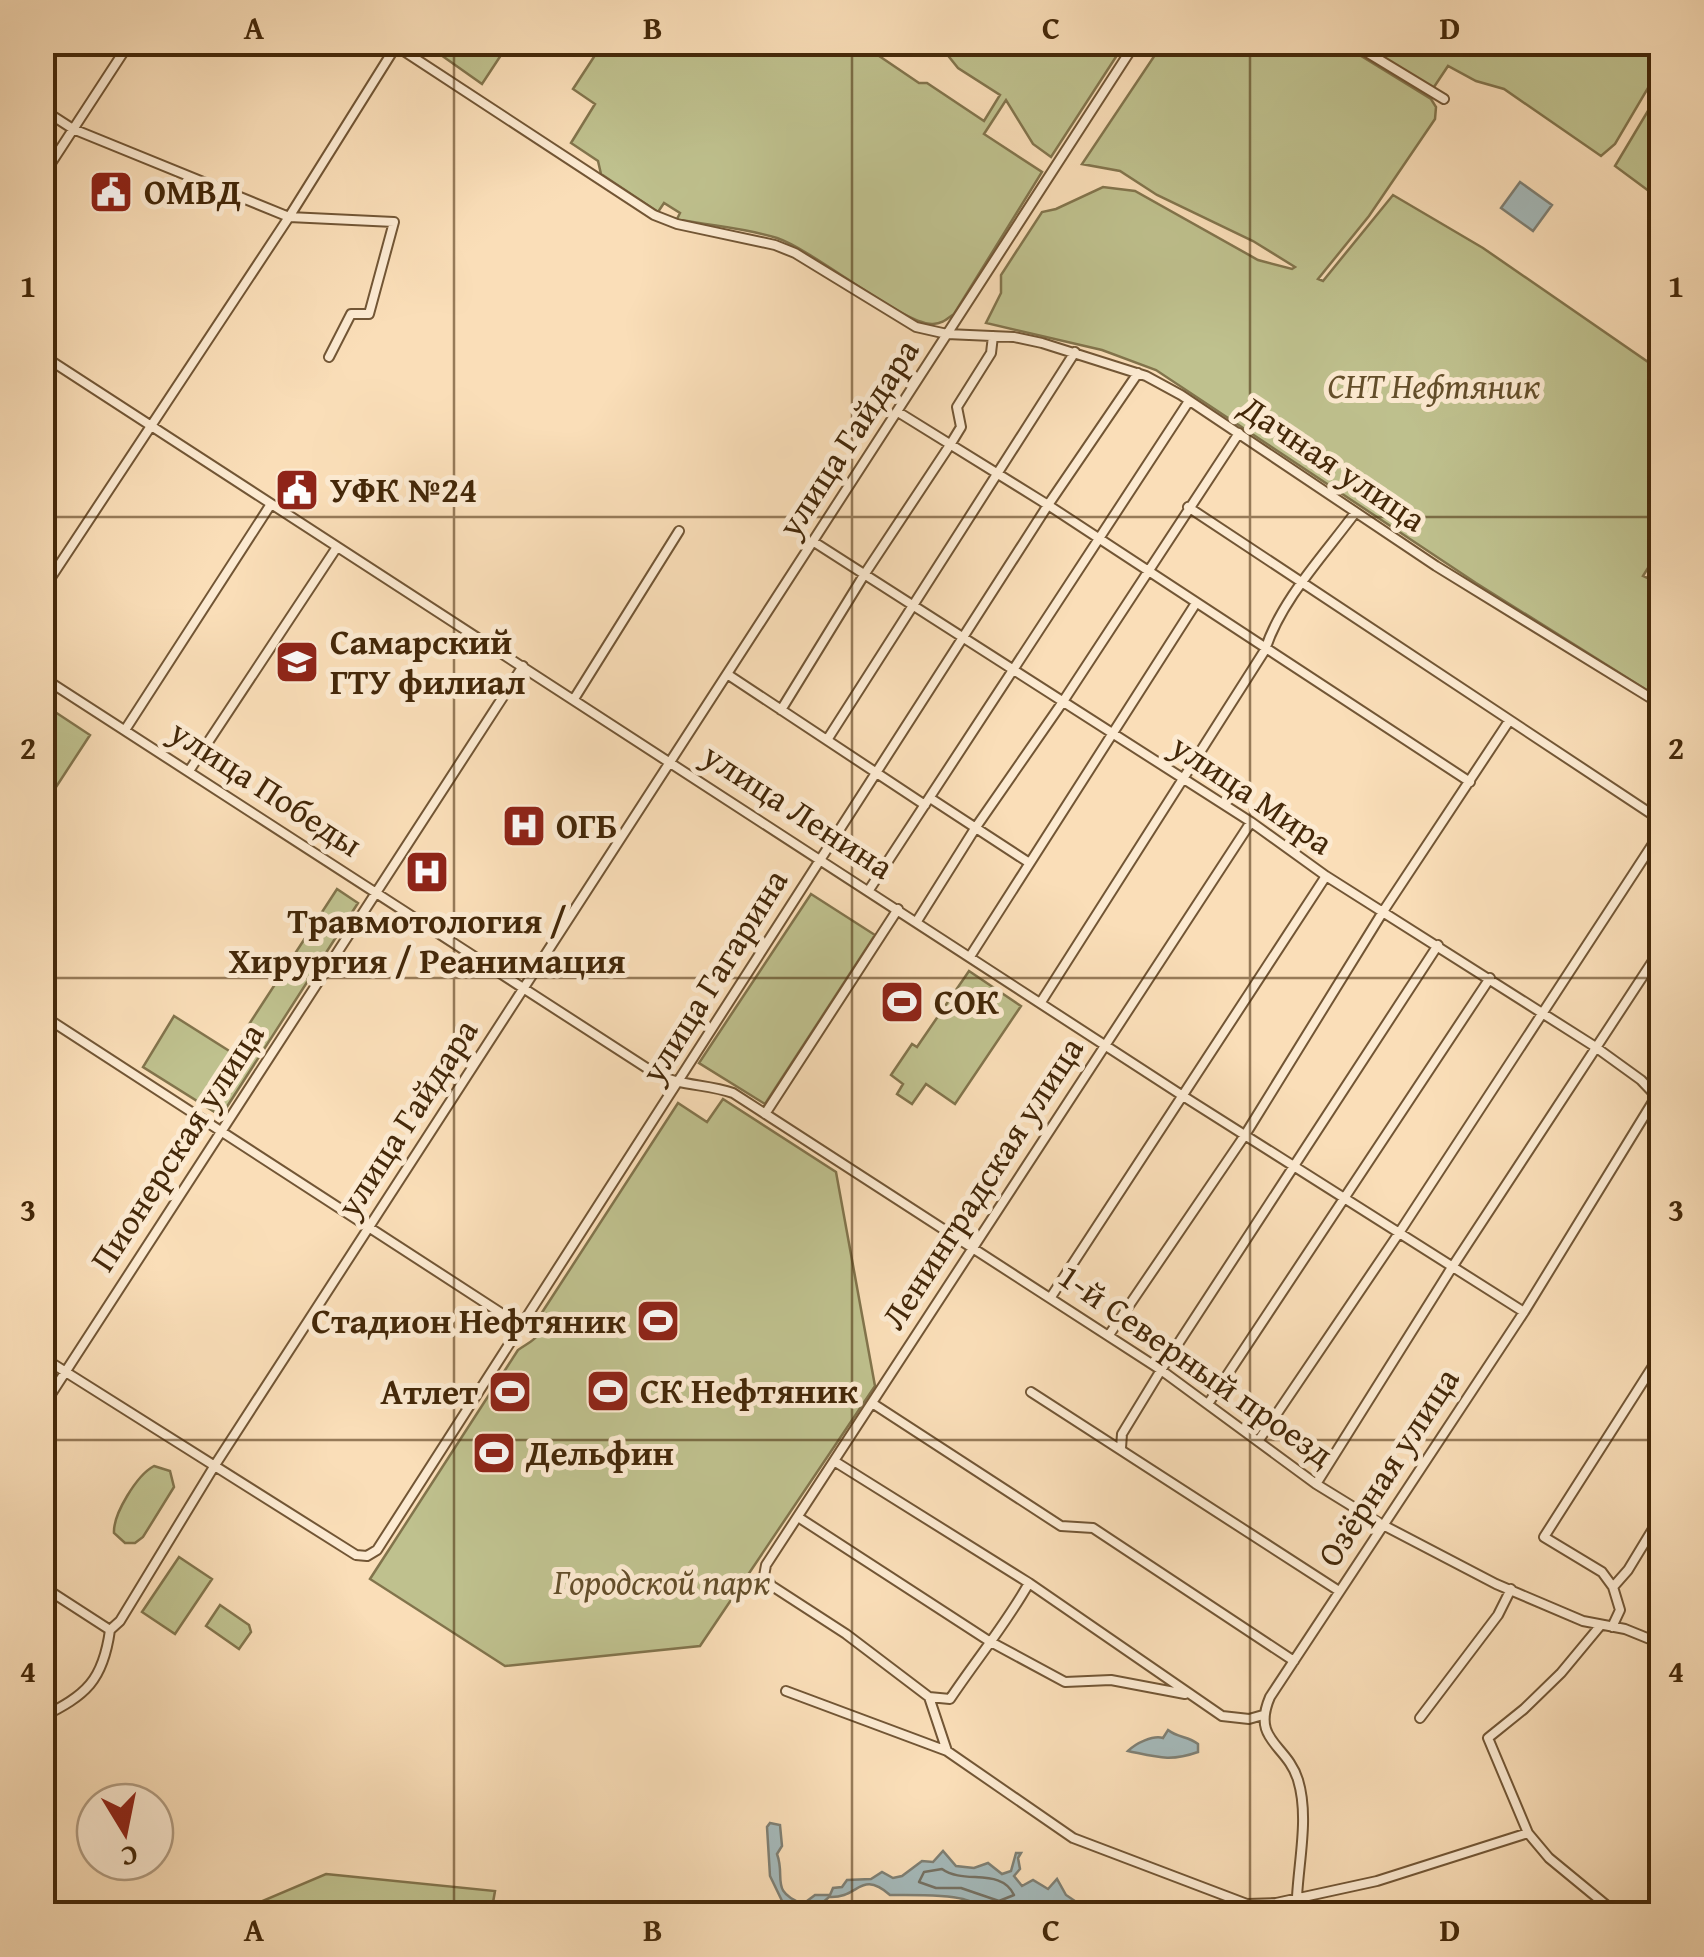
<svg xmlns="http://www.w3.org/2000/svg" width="1704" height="1957" font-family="'Gentium Book Plus',serif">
<rect width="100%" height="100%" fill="#fadeb8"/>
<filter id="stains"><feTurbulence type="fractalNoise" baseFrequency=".002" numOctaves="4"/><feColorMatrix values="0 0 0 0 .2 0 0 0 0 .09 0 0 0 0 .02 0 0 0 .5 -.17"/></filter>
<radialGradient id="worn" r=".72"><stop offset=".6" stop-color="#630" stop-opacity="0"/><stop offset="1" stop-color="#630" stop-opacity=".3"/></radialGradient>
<path fill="#bfc18e" stroke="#82744c" stroke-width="2.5" d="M424,43h85l-27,41z
M603,43h257l59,40h8l57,38 16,-26 -42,-27 -20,-25h187l-74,114 -18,-13 -27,-44 -22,34 58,38 -88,142c-7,5 -12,10 -21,10 -28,2 -118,-73 -156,-86 -31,-10 -67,-12 -100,-19l3,-6 -16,-10 -6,9 -57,-38 -3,-13 -27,-18 24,-39 -22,-15z
M1163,43h177l91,56 5,8 -1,12 -66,97 -51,63 5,2 70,-86 90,53 178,123v176l-18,29 18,8v115l-185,-116 -320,-213 -54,-20 -116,-27 15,-30v-18l41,-63 14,-3 47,-22 32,4 123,69 34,9 3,-2 -42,-26 -96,-46 -37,-24 -38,-7z
M1357,43h304v23l-46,78 -14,12 -97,-67 -28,-8 -28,-15 -16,24z
M1661,89v111l-46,-34z
M43,704l47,31 -47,72z
M337,889l21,14 -137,213 -78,-49 31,-51 57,36z
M811,894l64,41 -110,169 -66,-41z
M969,971l52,35 -66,98 -29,-20 -14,20 -15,-10 6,-10 -12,-9 21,-31 5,3z
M723,1099l113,73 39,214 -175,260 -195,20 -135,-87 148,-229c21,-14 21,-10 23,-36l137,-211 29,19z
M154,1466l16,5 4,16 -31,50 -8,6h-10l-11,-10c-1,-19 23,-58 40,-67z
M179,1557l33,22 -37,55 -33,-22z
M220,1605l29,20 2,7 -12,17 -33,-23z
M326,1874l169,17 -4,23h-259z"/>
<path fill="#a4b9ba" stroke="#7e7f73" stroke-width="2.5" d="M1520,182l32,23 -19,26 -32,-23z
M1168,1730c10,8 20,6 30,14v8c-28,10 -41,5 -70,-1 8,-8 25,-16 35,-13z
M770,1823l10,2 2,21 -5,8c9,24 -8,37 26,50l12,-9h15l3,-7 9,-1 5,-7 24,-1 11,-7 11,6 9,-2 20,-15 11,1 10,-11 13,15 18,2 14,-5 14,11 9,-3 5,-18h5l-3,5 2,11 -6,7 8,10 11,-6 15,9 9,-10 9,16 28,19h-77l-7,-6 -8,4c-14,-3 -26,-9 -39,-13 -19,-5 -53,-4 -73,-4 -30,-26 -31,4 -61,2l-8,7 -8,2 -6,8h-24l2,-7 -15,-31 -3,-49z"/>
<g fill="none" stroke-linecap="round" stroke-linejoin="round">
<path stroke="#747062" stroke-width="2.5" d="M942,1869c22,16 59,-2 72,26l-15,6 -38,-13h-25l-17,-6 5,-10z"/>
<defs>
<path id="minor" d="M390,42l264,173 23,9 98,21 20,8 121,74 31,7 67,3 28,6 104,33 35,19 255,171 226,139
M1350,42l94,57
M42,109l31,20 216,88 105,5 -25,92h-18l-22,43
M42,177l88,-135
M42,355l1141,741 341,216
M898,412l150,93 422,277
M1188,507l474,314
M814,542l437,280 75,54 268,170 47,34 21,22
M42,591l247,-374 107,-171
M727,674l198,131
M42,677l614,397c24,12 51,10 77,19l428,277 155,114 65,40 115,60 87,37 42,8 37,15
M574,699l105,-168
M781,710l83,-135 86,-130 11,-18 -4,-20 34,-54 2,-17
M125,730l146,-226
M827,740l248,-388
M189,771l148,-224
M930,798l98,64
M869,890l320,-489
M917,921l59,-94 86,-124 177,-270
M971,955l225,-352
M1041,1002l224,-352c16,-50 59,-95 90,-137
M42,1015l479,311
M765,1114l133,-205
M1051,1297l275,-421
M1109,1335l136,-200 139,-225 125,-189
M42,1357l314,198 11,1 10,-6 671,-1045 90,-132
M1031,1392l308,199
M872,1403l189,123 32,2 201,133
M1208,1404l282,-426
M42,1408l481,-742
M1259,1440l140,-207 263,-403
M1121,1448l1,-14 39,-64 277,-425
M834,1461l195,122 193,133 27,3 14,-4
M1316,1484l133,-212 213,-325
M798,1517l191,124 76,41 46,-2 74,14
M1029,1583c-23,41 -53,77 -79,116l-21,-2 -83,-63 -74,-48 -8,-10 2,-11 485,-743
M42,1586l68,44
M1613,1587l-11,-15 -58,-35 118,-185
M1612,1627l8,-17 -7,-23 15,-17 34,-56
M110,1630l10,-9 95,-156 921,-1423
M786,1691l161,60
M929,1697l18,54 126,87 174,66 29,-1 101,-22 151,-48 21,25 68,56
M42,1717c44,-22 61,-36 68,-87
M1420,1718l78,-103 13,-26
M1528,1833l-40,-95 36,-29 37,-36 39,-47
M1297,1897c2,-38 12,-81 1,-117 -11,-36 -47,-39 -28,-83l254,-385 138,-225
M1648,1914l14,-26"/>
</defs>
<use href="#minor" stroke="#725635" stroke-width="12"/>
<use href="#minor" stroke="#fcead1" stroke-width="8"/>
</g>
<path fill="none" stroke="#442809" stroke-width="2.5" stroke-opacity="0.55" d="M454,42v1872M852,42v1872M1250,42v1872M42,517h1620M42,978h1620M42,1440h1620"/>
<defs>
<symbol id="civic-square" viewBox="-11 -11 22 22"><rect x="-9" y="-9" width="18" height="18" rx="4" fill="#8f2418" stroke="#fcead1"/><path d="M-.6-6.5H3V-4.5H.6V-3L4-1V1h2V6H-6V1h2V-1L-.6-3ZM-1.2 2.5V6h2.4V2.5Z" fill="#fff"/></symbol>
<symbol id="university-square" viewBox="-11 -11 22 22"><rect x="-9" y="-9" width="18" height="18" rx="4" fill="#8f2418" stroke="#fcead1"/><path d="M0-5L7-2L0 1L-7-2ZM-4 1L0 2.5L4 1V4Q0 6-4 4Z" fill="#fff"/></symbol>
<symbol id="hospital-square" viewBox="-11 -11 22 22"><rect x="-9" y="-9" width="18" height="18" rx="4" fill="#8f2418" stroke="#fcead1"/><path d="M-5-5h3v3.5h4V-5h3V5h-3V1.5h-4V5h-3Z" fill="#fff"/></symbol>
<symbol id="stadium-square" viewBox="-11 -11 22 22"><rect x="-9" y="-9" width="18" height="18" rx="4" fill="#8f2418" stroke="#fcead1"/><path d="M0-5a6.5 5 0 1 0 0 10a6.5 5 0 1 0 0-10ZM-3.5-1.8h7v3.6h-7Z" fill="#fff"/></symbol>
</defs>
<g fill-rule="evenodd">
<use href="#civic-square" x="86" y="167" width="50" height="50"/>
<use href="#civic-square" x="272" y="465" width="50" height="50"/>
<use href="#university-square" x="272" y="637" width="50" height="50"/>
<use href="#hospital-square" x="499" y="801" width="50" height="50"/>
<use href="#hospital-square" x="402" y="847" width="50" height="50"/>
<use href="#stadium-square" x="877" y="977" width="50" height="50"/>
<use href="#stadium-square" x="633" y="1296" width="50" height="50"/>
<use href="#stadium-square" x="583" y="1366" width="50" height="50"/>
<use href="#stadium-square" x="485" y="1367" width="50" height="50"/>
<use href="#stadium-square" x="469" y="1428" width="50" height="50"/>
</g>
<g text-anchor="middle" stroke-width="10" stroke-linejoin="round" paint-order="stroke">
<g font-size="35" font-weight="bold" fill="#442809" stroke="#fcead1" text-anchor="start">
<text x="144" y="204">ОМВД</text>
<text x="330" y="502">УФК №24</text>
<text x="330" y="654">Самарский<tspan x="330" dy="40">ГТУ филиал</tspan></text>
<text x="556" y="838">ОГБ</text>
<text x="427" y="933" text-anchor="middle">Травмотология /<tspan x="427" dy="40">Хирургия / Реанимация</tspan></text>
<text x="934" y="1014">СОК</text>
<text x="626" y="1333" text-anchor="end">Стадион Нефтяник</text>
<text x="640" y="1403">СК Нефтяник</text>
<text x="478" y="1404" text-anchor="end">Атлет</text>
<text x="526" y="1465">Дельфин</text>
</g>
<g font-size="35" font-style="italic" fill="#634e2a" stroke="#fcead1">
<text x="1434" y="398">СНТ Нефтяник</text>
<text x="662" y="1594">Городской парк</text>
</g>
<g font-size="35" fill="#442809" stroke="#fcead1">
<text transform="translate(848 438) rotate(-57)" y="12">улица Гайдара</text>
<text transform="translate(1333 463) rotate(34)" y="12">Дачная улица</text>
<text transform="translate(266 788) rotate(33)" y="12">улица Победы</text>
<text transform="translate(1252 794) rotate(34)" y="12">улица Мира</text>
<text transform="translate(798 811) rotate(33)" y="12">улица Ленина</text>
<text transform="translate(714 976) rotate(-58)" y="12">улица Гагарина</text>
<text transform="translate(407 1118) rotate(-57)" y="12">улица Гайдара</text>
<text transform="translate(177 1147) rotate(-57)" y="12">Пионерская улица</text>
<text transform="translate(982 1183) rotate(-57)" y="12">Ленинградская улица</text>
<text transform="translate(1196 1365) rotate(35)" y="12">1-й Северный проезд</text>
<text transform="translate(1388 1467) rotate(-57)" y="12">Озёрная улица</text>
</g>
</g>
<rect width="1704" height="1957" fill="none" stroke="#fadeb8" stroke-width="110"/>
<g transform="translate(125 1832) rotate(170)"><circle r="48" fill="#fcead1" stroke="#b29c81" stroke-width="2.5"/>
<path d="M0-8L18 38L0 25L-18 38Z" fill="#8f2418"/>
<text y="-15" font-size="28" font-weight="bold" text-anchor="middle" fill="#442809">С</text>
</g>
<rect x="55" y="55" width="1594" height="1847" fill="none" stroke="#442809" stroke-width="4"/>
<g font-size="32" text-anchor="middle" font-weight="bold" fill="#442809">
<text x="254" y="39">A</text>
<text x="653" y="39">B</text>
<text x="1051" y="39">C</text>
<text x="1450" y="39">D</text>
<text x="28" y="297">1</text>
<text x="1676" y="297">1</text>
<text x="28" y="759">2</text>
<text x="1676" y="759">2</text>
<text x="28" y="1221">3</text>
<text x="1676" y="1221">3</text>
<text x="28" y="1682">4</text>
<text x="1676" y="1682">4</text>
<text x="254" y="1941">A</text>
<text x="653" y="1941">B</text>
<text x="1051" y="1941">C</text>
<text x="1450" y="1941">D</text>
</g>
<rect width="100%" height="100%" filter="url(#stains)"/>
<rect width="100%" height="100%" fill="url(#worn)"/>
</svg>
